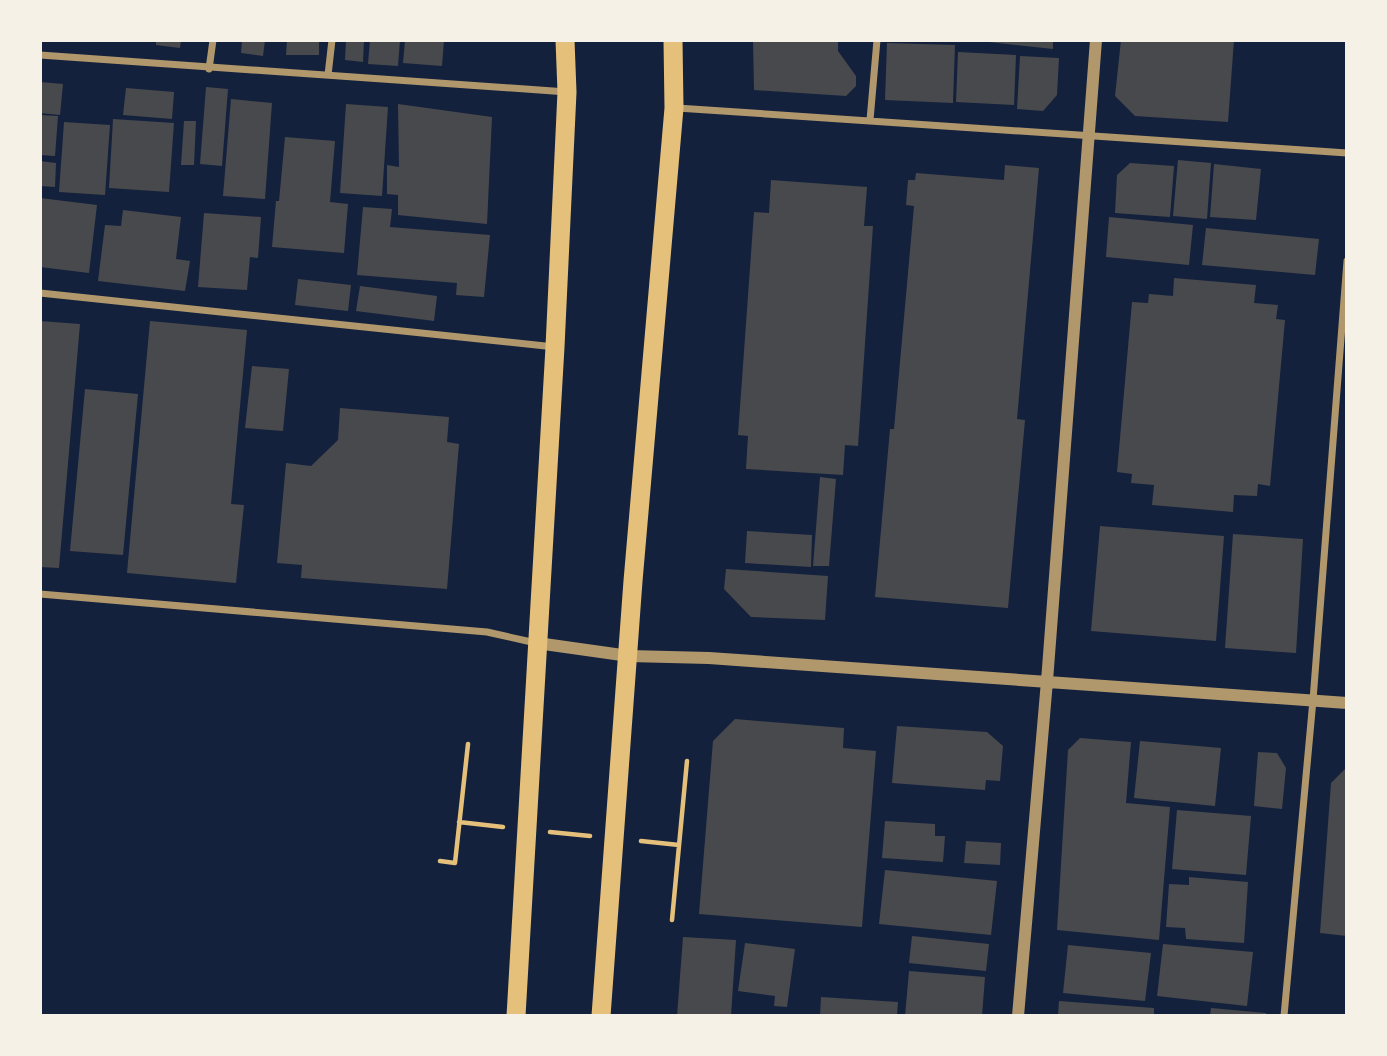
<svg xmlns="http://www.w3.org/2000/svg" width="1387" height="1056" font-family="Cabin,sans-serif">
<rect width="100%" height="100%" fill="#14213d"/>
<path fill="#48494c" d="M156,40h25l-1,8 -24,-3z
M242,40h23l-2,16 -22,-3z
M287,40h32v15h-33z
M346,40h18l-1,22 -18,-2z
M370,40h30l-2,26 -30,-2z
M405,40h39l-2,26 -39,-3z
M753,40h85v11l18,25v10l-10,10 -92,-6z
M989,40h64v9l-64,-7z
M1121,40h113l-6,82 -93,-6 -20,-20z
M887,43l68,2 -2,58 -68,-3z
M958,52l58,3 -2,50 -58,-3z
M1020,56l39,2 -2,37 -14,16 -26,-2z
M40,82l23,2 -3,31 -20,-2z
M206,87l22,2 -6,77 -22,-2z
M126,88l48,4 -2,27 -49,-4z
M231,99l41,4 -7,96 -42,-3z
M346,104l42,3 -6,89 -42,-3z
M398,104l94,13 -5,107 -89,-9v-20l-11,-1v-29l12,2z
M40,115l18,1 -3,40 -15,-1z
M113,119l61,4 -5,69 -60,-4z
M184,121h12l-2,44h-13z
M64,122l46,3 -5,70 -46,-3z
M285,137l50,4 -5,61 18,2 -4,49 -72,-6 4,-46h3z
M1178,160l33,3 -4,56 -34,-3z
M40,161l16,2 -1,24 -15,-1z
M1130,163l44,3 -4,51 -55,-4 2,-38z
M1214,164l47,5 -5,51 -46,-3z
M1005,165l34,3 -22,251 8,1 -17,188 -133,-11 15,-168h4l20,-223 -8,-1 2,-25h7l1,-7 88,7z
M771,180l96,7 -3,39h9l-15,220 -13,-1 -2,30 -97,-6 2,-33 -10,-1 16,-223 15,1z
M40,198l57,7 -8,68 -49,-6z
M363,207l29,2 -2,18 100,8 -6,62 -28,-2 1,-12 -100,-8z
M123,210l58,7 -5,42 14,2 -5,30 -87,-10 7,-56 16,1z
M204,213l57,4 -3,41 -8,-1 -3,33 -49,-3z
M1109,217l84,8 -4,40 -83,-8z
M1206,228l113,11 -4,36 -113,-10z
M1174,278l82,7 -2,18 24,2 -2,14 9,1 -15,166 -12,-2 -1,12 -23,-1 -1,17 -81,-7 2,-20 -23,-2 1,-9 -15,-2 15,-170 16,1 1,-9 24,2z
M298,279l53,6 -3,26 -53,-6z
M360,286l77,10 -3,25 -78,-10z
M40,321l40,3 -21,244 -19,-1z
M150,321l97,9 -16,174 13,1 -8,78 -109,-10z
M252,366l37,3 -6,62 -38,-3z
M85,389l53,5 -15,161 -53,-4z
M340,408l109,9 -2,25 12,2 -12,145 -146,-11 1,-13 -25,-2 9,-100 25,3 27,-26z
M820,477l16,2 -7,87h-16z
M1100,526l124,10 -8,105 -125,-10z
M747,531l65,4 -1,32 -66,-4z
M1233,534l70,5 -7,114 -71,-5z
M726,569l102,7 -3,44 -74,-3 -27,-28z
M735,719l109,9 -1,20 33,3 -14,176 -163,-13 14,-173z
M897,726l90,6 16,14 -3,35 -14,-1 -1,10 -93,-7z
M1080,738l51,4 -5,61 44,4 -11,133 -102,-10 11,-180z
M1140,741l81,7 -6,58 -81,-8z
M1258,752l19,1 9,15 -4,41 -28,-3z
M1347,767v169l-27,-3 11,-150z
M1177,810l74,6 -5,59 -74,-6z
M885,821l50,3v12h10l-2,26 -61,-4z
M966,841l35,2 -1,22 -36,-2z
M885,870l112,11 -6,54 -112,-11z
M1189,877l59,5 -4,61 -58,-4 -1,-11 -19,-1 3,-43 20,1z
M912,936l77,8 -3,27 -77,-8z
M683,937l53,3 -5,76h-54z
M745,943l50,6 -8,58 -13,-1 1,-10 -37,-5z
M1163,944l90,8 -6,54 -90,-10z
M1068,945l83,8 -6,48 -82,-8z
M909,971l76,6 -3,39h-77z
M821,997l77,5 -1,14h-77z
M1059,1001l95,7v8h-96z
M1211,1008l55,5v3h-56z"/>
<g fill="none" stroke-linecap="round" stroke-linejoin="round">
<path stroke="#e5c07b" stroke-width="4.5" d="M459,822l44,5
M550,832l40,4
M641,841l38,4
M440,861l15,2 13,-119
M672,920l15,-159"/>
<path stroke="#b1986c" stroke-width="7" d="M40,55l527,37
M209,69l4,-29
M328,75l4,-35
M677,108l670,45
M870,120l7,-80
M40,293l515,54
M40,594l447,38 49,11
M1284,1016l29,-316 34,-439"/>
<path stroke="#b1986c" stroke-width="12" d="M537,643l92,13 80,2 638,45
M1018,1016l29,-335 49,-641"/>
<path stroke="#e5c07b" stroke-width="19" d="M516,1016l39,-669 12,-255 -2,-52
M601,1016l32,-435 41,-473 -1,-68"/>
</g>
<rect width="1387" height="1056" fill="none" stroke="#f6f1e7" stroke-width="84"/>
</svg>
